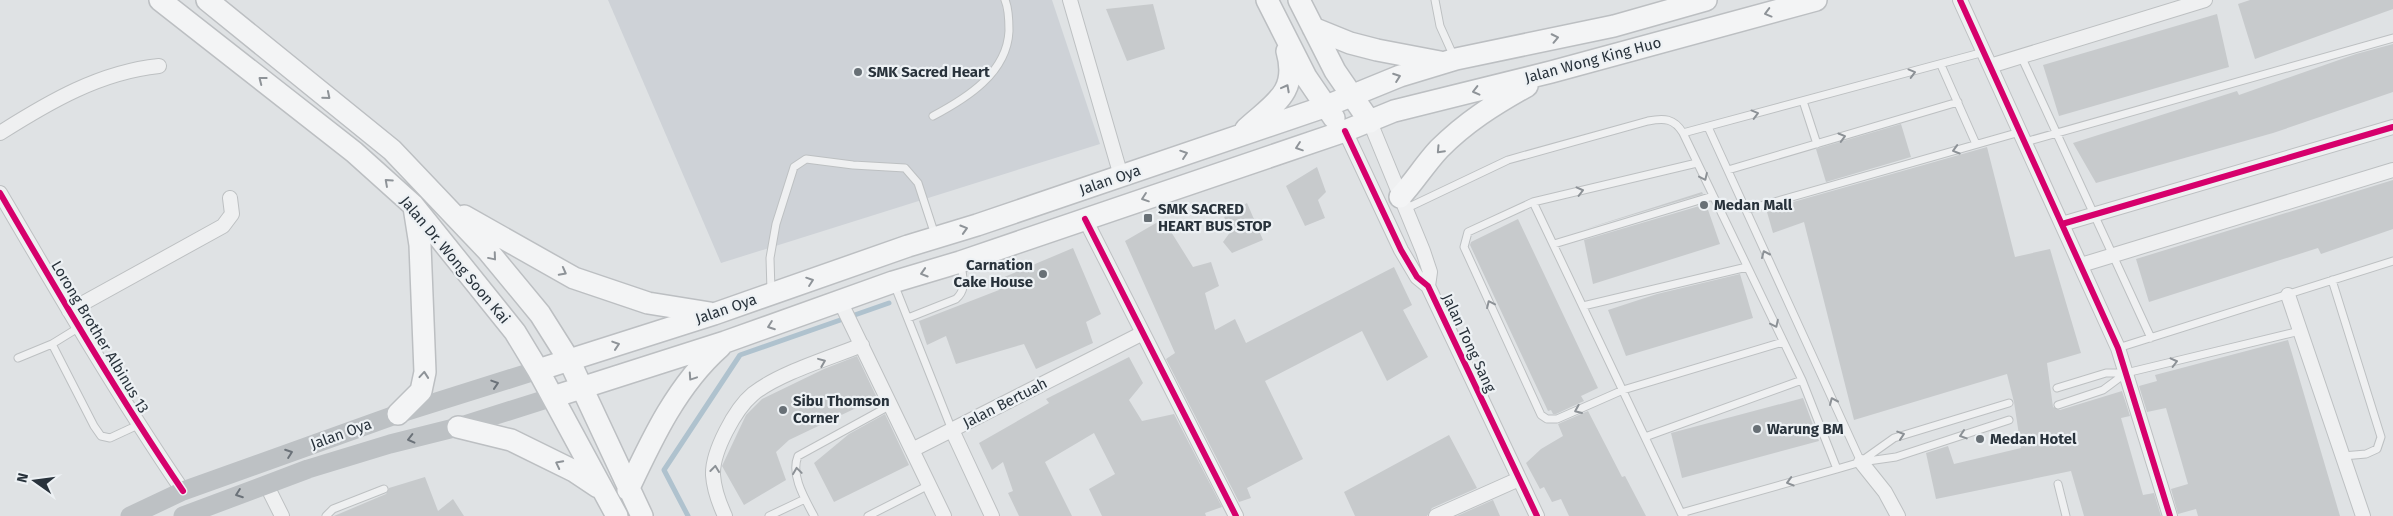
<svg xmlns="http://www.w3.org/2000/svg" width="2393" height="516" font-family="'Fira Sans',sans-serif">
<rect width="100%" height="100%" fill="#dfe2e4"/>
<path fill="#ced2d7" d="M608,0h444l48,144 -379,119z"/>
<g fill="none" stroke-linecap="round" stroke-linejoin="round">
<path stroke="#afc2ce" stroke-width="5" d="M688,516l-24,-46 76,-115 149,-52"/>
</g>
<path fill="#c7cacc" d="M2250,0h143v9l-138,50 -17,-55z
M1153,4l12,45 -38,12 -21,-52z
M2217,14l12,53 -170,49 -16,-51z
M2393,44v48l-120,41 -177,50 -23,-40 164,-52 2,4 117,-41z
M1901,124l10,33 -85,25 -10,-33z
M1987,147l28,110 35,-8 31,104 -34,10 6,44 7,3 62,-19 8,25 -9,2 22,77 11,-2 7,23h-77l-13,-45 -135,28 -10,-46 22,-7 6,18 67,-16 -7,-46 -7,-28 -153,46 -50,-198 -31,11 -6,-21 19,-8z
M1317,167l9,25 -8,8 7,18 -20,8 -19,-40z
M2393,180v49l-72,25 -3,-6 -169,54 -13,-43z
M1702,192l1,2 -121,36z
M1247,203l16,37 -31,13 -9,-11 8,-11 -7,-14z
M1706,204l14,40 -127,40 -9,-44z
M1163,219l30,48 18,-5 8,24 -14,7 10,37 20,-11 11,24 148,-76 18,38 -9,5 25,47 -41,24 -25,-50 -97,50 38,78 -56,29 4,10 -12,4 -73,-143 9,-6 -50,-112z
M1518,219l80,169 -17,8 3,5 -28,13h-3l-2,-4 -3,1 -78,-166 1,-3z
M1073,248l28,66 -15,8 7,21 -57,26 -12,-25 -68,20 -10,-28 -19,9 -8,-24 80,-31 -4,-9z
M1740,274l13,44 -127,38 -18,-46 49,-16z
M2288,340l52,176h-142l-2,-7 -18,5 -7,-25 17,-5 -22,-76 -19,4 -8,-26 18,-5 -2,-6z
M857,356l20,42 -88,42 -13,12 10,28 -42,25 -22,-39 24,-51 16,-16 62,-30z
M1129,357l14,26 -14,17 13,21 32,-7 48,93 -17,6 1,3h-104l-13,-27 26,-15 -21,-41 -49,29 27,54h-53l-11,-23 5,-2 -10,-29 -11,8 -13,-27 70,-40 -3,-4z
M1803,398l16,43 -137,37 -11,-45z
M1588,411l34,66 3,-1 21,40h-77l-8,-17 -9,3 -8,-15 -4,2 -14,-26 15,-14 22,-13 -5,-12z
M885,414l24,51 -75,37 -20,-39 35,-29z
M1449,435l28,53 -45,20 -5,8h-72l-11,-24z
M425,477l13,34 15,-12 11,17h-130l52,-22 3,-6z
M1493,500l7,16h-43z"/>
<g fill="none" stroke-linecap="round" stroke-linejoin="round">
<defs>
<path id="service" d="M1435,0l5,26 14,31
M2021,56l130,282
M1941,65l35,79
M1803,101l14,43
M933,116c34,-18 74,-43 76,-85 0,-10 0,-22 -4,-31
M1708,127l153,335
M1683,133l301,-81
M2025,142l368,-104
M1697,163l-164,39 -65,30 -4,15 77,168 6,4h10l66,-29 160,-48
M1728,170l230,-68
M1533,202l148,311 3,3
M1405,209l103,-49 140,-39c16,-3 26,-3 35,12l119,247 35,89 24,-7 35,-5 113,-37
M1746,210l274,-78
M1554,244l159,-48
M2332,280l49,157 -4,12 -11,5 -23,2
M894,284l58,146
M771,291l-1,-33 6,-34 18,-57 12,-8 47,6 52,3 13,15 17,52
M1583,306l164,-39
M908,318l48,-19c11,-10 7,-20 5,-34
M78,328l-26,16 42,82 7,10 9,2 28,-13
M2118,348l275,-87
M18,358l34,-14
M2057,388l49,-15h20l174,-42
M2058,405l45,-15 23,-17
M1645,437l157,-57
M1863,460l31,-22 115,-35
M2058,484l8,32
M1681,513l156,-44
M326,516l7,-7 51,-20
M769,516l36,-17
M814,516c-9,-17 -24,-41 -16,-60l93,-51
M868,516l61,-31"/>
<path id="minor" d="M1070,0l51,176
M1960,0l158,348 52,168
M1990,66l215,-66
M1370,122l53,129 7,21 -2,14
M1345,131l56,119 16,27 11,9 109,230
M0,133c49,-31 100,-61 159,-67
M0,193c59,101 117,201 183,298
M1085,219l151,297
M2062,224l331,-97
M2081,265l312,-95
M2288,295l75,221
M840,301l104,215
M69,311l154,-85 9,-12 -2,-16
M952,430l40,86
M912,450l231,-117
M1861,462l24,30 13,24
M266,484l16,32
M725,516c-6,-13 -11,-26 -12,-41 -1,-23 22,-66 40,-81 26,-21 77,-36 109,-49
M1436,516l83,-37"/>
<path id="primary" d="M160,0l194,152 59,53 102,127 23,38 79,146
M207,0l185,150 96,101 52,63 29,46 73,156
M1267,0l39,77 28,41
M1299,0l36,71 35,51
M1313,28l37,15 27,7 63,12
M1246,129c27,-25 53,-36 41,-78
M1400,197c14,-15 25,-33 39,-48 27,-27 54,-44 88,-63
M464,216l110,62 74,25 62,10
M538,370l176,-56 194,-68 69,-21 347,-118 76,-31 56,-17 158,-33 92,-26
M553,397l172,-55 168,-60 67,-20 385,-131 49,-20 157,-39 265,-72
M398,414l23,-23 4,-19 -5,-127 -6,-38
M458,427l53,13 63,31 24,16
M628,490c24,-51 49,-105 92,-143"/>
</defs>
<use href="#service" stroke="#bdc0c2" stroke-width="9"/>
<use href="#minor" stroke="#bdc0c2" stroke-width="16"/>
<use href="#primary" stroke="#bcbfc2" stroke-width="24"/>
<use href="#service" stroke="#eff0f1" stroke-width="7"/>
<use href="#minor" stroke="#eff0f1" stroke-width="14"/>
<path stroke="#bdc1c4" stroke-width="19" d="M130,516l53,-25 215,-77 140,-44
M183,516l125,-47 82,-25 68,-17 95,-30"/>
<use href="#primary" stroke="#f3f4f5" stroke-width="21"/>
<defs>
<path id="cycleway" d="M1960,0l158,348 52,168
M1345,131l56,119 16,27 11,9 109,230
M0,193c59,101 117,201 183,298
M1085,219l151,297
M2062,224l331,-97"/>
</defs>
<use href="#cycleway" stroke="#edf1f4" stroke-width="9"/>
<use href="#cycleway" stroke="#d6006c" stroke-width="6"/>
</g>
<defs><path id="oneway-chevron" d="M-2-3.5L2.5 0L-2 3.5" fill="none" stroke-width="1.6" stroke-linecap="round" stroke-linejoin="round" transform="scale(1.25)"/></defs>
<g stroke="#8e9398">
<use href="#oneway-chevron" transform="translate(1768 13) rotate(165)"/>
<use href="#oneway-chevron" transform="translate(1555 38) rotate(-12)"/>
<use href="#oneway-chevron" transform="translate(1397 77) rotate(-20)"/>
<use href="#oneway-chevron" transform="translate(262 80) rotate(-142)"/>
<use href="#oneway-chevron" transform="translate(1286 88) rotate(-62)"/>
<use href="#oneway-chevron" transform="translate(1476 91) rotate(166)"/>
<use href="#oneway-chevron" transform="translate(327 96) rotate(40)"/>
<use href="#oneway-chevron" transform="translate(1299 147) rotate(161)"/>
<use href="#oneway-chevron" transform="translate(1440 150) rotate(133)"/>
<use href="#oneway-chevron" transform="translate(1184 154) rotate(-19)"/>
<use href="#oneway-chevron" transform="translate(388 182) rotate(-138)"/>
<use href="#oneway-chevron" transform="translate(1145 198) rotate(161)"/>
<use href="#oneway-chevron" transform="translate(964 229) rotate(-17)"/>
<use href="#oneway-chevron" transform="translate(493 257) rotate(50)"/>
<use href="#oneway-chevron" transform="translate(563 272) rotate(28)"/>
<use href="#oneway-chevron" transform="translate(924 273) rotate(163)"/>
<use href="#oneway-chevron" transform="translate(810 281) rotate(-19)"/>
<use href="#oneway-chevron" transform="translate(771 326) rotate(160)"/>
<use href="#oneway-chevron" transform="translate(616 345) rotate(-18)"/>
<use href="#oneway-chevron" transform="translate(424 375) rotate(-85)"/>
<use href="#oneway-chevron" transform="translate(692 377) rotate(124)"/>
<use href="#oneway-chevron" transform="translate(559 464) rotate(-153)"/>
</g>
<g stroke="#8c9196">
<use href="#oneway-chevron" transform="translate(1912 73) rotate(-15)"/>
<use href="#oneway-chevron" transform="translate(1755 114) rotate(-15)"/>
<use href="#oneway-chevron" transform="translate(1842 137) rotate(-16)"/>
<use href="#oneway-chevron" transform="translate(1956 150) rotate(164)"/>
<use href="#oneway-chevron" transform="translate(1704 177) rotate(65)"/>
<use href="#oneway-chevron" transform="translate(1580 191) rotate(-14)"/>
<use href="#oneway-chevron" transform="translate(1765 254) rotate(-114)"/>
<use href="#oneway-chevron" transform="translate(1490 304) rotate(-115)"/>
<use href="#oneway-chevron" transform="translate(1775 324) rotate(64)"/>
<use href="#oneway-chevron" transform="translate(822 362) rotate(-22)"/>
<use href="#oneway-chevron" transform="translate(2174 362) rotate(-14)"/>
<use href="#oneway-chevron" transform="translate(1833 401) rotate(-114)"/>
<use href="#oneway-chevron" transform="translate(1578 410) rotate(157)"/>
<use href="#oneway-chevron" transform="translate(1901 435) rotate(-18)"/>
<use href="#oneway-chevron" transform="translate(1963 435) rotate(162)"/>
<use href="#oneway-chevron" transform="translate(715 469) rotate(-83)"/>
<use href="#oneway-chevron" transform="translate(797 471) rotate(-98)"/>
<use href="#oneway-chevron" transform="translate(1790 482) rotate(164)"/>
</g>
<g stroke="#6b7279">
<use href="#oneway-chevron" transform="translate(495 384) rotate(-18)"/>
<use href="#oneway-chevron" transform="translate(411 439) rotate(166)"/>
<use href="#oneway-chevron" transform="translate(289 453) rotate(-20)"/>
<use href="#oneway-chevron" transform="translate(239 494) rotate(160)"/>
</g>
<g fill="#687076" stroke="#edf1f4" stroke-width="2">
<circle cx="858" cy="72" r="5"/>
<circle cx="1704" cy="205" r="5"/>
<rect x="1143" y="213" width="10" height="10" rx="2.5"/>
<circle cx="1043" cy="274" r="5"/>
<circle cx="783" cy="410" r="5"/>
<circle cx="1757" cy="429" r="5"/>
<circle cx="1980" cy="439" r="5"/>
</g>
<g text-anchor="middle" stroke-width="4.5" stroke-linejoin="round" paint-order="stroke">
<g font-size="15" fill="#28323b" stroke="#edf1f4">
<text transform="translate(1593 60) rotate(-15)" y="5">Jalan Wong King Huo</text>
<text transform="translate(1110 180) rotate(-19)" y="5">Jalan Oya</text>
<text transform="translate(455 260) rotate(50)" y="5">Jalan Dr. Wong Soon Kai</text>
<text transform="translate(726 309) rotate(-19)" y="5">Jalan Oya</text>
<text transform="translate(100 337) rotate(59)" y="5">Lorong Brother Albinus 13</text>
<text transform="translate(1469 343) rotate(65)" y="5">Jalan Tong Sang</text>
<text transform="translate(1005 403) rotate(-27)" y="5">Jalan Bertuah</text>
<text transform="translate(341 434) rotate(-20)" y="5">Jalan Oya</text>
</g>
<g font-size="15" font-weight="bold" fill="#28323b" stroke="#edf1f4" text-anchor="start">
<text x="868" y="77">SMK Sacred Heart</text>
<text x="1714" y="210">Medan Mall</text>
<text x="1158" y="214">SMK SACRED<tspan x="1158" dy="17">HEART BUS STOP</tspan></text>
<text x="1033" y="270" text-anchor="end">Carnation<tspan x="1033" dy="17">Cake House</tspan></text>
<text x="793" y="406">Sibu Thomson<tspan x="793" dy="17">Corner</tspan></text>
<text x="1767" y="434">Warung BM</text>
<text x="1990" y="444">Medan Hotel</text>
</g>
</g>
<g transform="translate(35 481) rotate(284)" stroke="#edf1f4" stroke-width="4" paint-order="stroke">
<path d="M0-4L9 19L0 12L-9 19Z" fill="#28323b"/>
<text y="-8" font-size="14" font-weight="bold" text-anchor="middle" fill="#28323b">N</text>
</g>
</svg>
